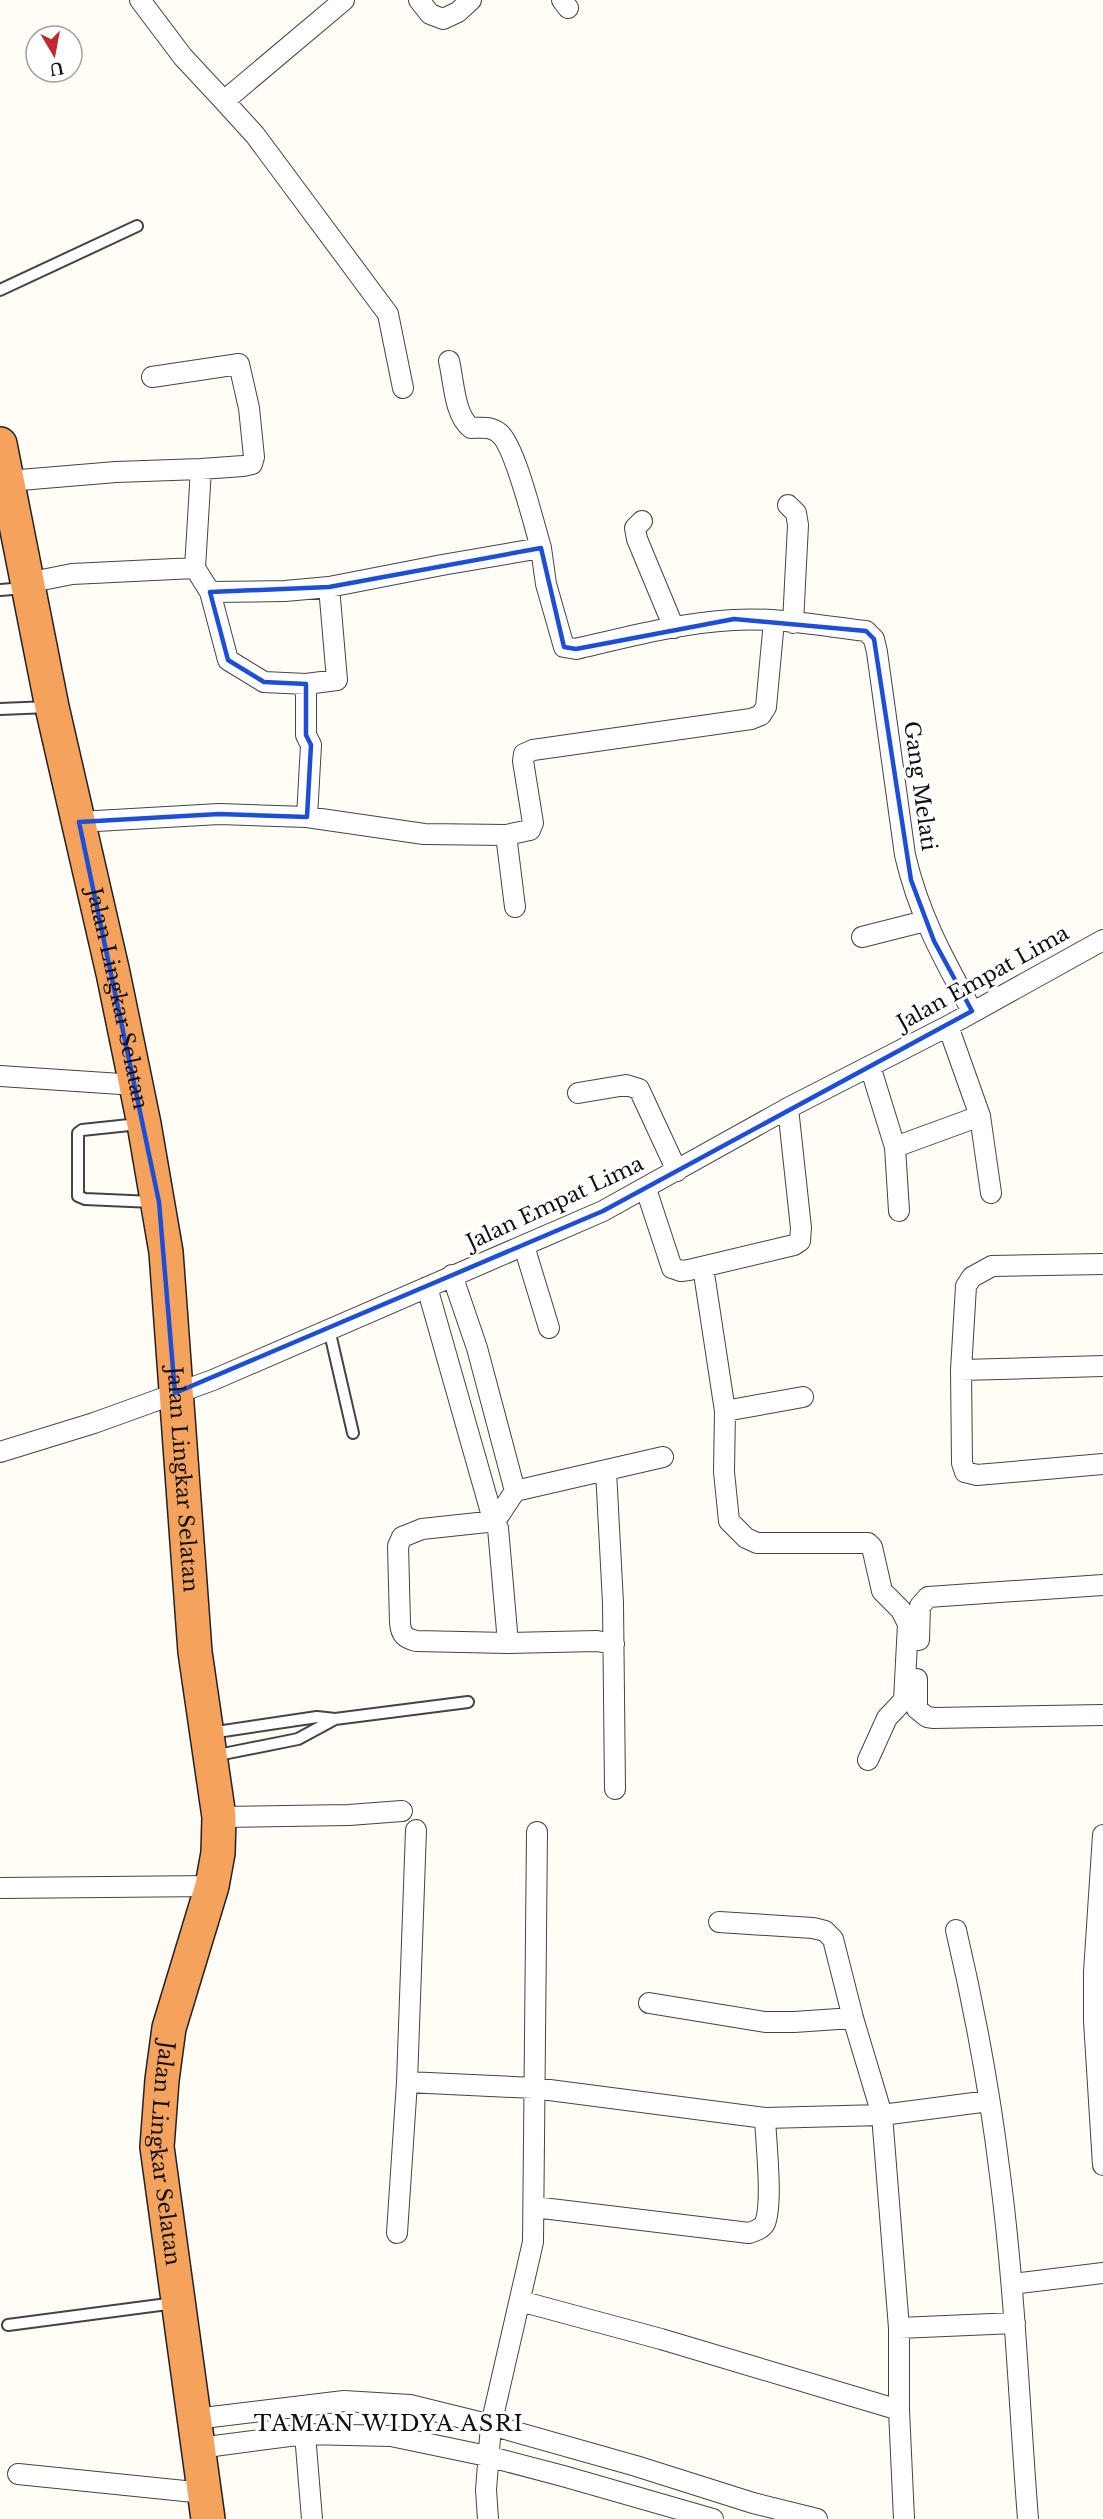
<svg xmlns="http://www.w3.org/2000/svg" width="1103" height="2519" font-family="'Libre Baskerville',serif">
<rect width="100%" height="100%" fill="#fffdf5"/>
<g fill="none" stroke-linecap="round" stroke-linejoin="round">
<defs>
<path id="lane" d="M0,290l137,-64
M0,590l25,-2
M0,709l49,-2
M139,1124l-57,6 -4,3v63l7,3 68,3
M329,1329l24,104
M210,1733l107,-16 18,2 133,-17
M213,1756l85,-17 37,-20
M8,2325l167,-22"/>
<path id="street" d="M140,0l43,57 41,44 120,-101
M419,0l11,14 13,5 15,-7 13,-12
M562,0l6,8
M224,101l31,34 133,179 15,74
M449,361c5,20 5,54 22,67 11,0 19,-2 28,5 16,12 35,92 42,115
M152,377l87,-13 10,44 5,49 -2,7 -9,2 -42,3 -6,99 15,24 18,68 36,22 42,2v51l5,10 -4,72
M8,481l108,-9 85,-3
M788,505l8,8 2,12 -5,98
M642,521l-7,7 2,11 37,89
M29,587l13,-7 30,-6 123,-6
M210,592l75,-1 44,-4 113,-22 99,-17 5,36 18,63 12,2c51,-12 104,-26 157,-29 44,-3 89,6 133,11l8,8 3,13 28,203c14,60 38,103 67,156
M306,684l31,-4 -8,-93
M79,822l140,-8 88,3 117,17 82,1 24,-5 3,-7 -10,-62 1,-7 9,-4 218,-31 10,-4 5,-8 8,-86
M506,835l9,72
M862,937l63,-16
M948,1026l32,90 11,77
M870,1066l25,81 4,64
M0,1076l136,9
M578,1093l48,-8 13,4 38,82
M895,1147l85,-31
M646,1189l26,79 9,3 8,-1 105,-25 6,-4 1,-13 -13,-120
M524,1246l25,82
M1103,1264l-111,2 -20,11 -6,9 -5,84 1,93 3,9 12,3 126,-11
M703,1267l22,144 -1,61 5,49 17,17 11,5h111l4,4 10,44 19,19 7,14 -4,76 -17,18 -19,42
M452,1275l25,73 38,143
M427,1287l67,236 4,5 10,115
M961,1370l142,-4
M725,1411l78,-14
M0,1452l94,-29 119,-43 390,-169 185,-103 160,-82 155,-86
M606,1471l7,132 2,186
M494,1523l-7,-1 -65,7 -20,8 -4,9 2,77c1,12 5,15 16,18l92,2 89,-2 17,3
M494,1523l21,-32 148,-34
M919,1640l1,-34 8,-9 175,-12
M917,1679v30l10,8 7,1 169,-3
M219,1817l130,-2 53,-4
M1103,1835l-9,137v49l9,144
M0,1888l212,-2
M719,1922l94,6 12,3 8,8 20,79 29,97 17,213v82l5,109
M956,1930c19,81 34,163 44,245 15,114 19,229 28,344
M649,2003l116,19h29l59,-4
M407,2082l9,-252
M534,2207l215,26c6,-2 13,-4 16,-10 8,-20 1,-80 0,-105
M397,2233l10,-151 127,6 231,30 117,-3 107,-14
M1012,2284l91,-11
M520,2301l141,38 238,71
M899,2328l116,-5
M195,2419l149,-18 66,4 81,20 145,41 117,37 64,16
M305,2434l7,85
M199,2448l106,-14 86,2 96,20 76,20 150,43
M18,2474l186,19
M488,2519l-2,-29 5,-65 42,-183 4,-410"/>
<g id="highway">
<path id="s1" d="M0,444l52,263 61,266 31,151 22,128 29,400 24,165 -1,36 -6,33 -43,142 -7,52 -5,67 51,372"/>
</g>
</defs>
<use href="#lane" stroke="#444" stroke-width="14"/>
<use href="#street" stroke="#444" stroke-width="22"/>
<use href="#highway" stroke="#222" stroke-width="36"/>
<use href="#lane" stroke="#fff" stroke-width="10"/>
<use href="#street" stroke="#fff" stroke-width="20"/>
<use href="#highway" stroke="#f5a25d" stroke-width="33"/>
</g>
<path fill="none" stroke="#1d4ed8" stroke-width="4.5" stroke-linejoin="round" d="M541,548l23,99 12,2 158,-30 132,12 8,8 37,241 23,61 38,70 -369,200 -428,182 -16,-191 -80,-380 140,-8 88,3 4,-72 -5,-10v-51l-42,-2 -36,-22 -18,-68 119,-5z"/>
<g text-anchor="middle" stroke-width="6" stroke-linejoin="round" paint-order="stroke">
<g font-size="21" fill="#111" stroke="#fff">
<text transform="translate(920 786) rotate(82)" y="7">Gang Melati</text>
<text transform="translate(983 978) rotate(-29)" y="7">Jalan Empat Lima</text>
<text dy="7" stroke="none"><textPath href="#s1" startOffset="567">Jalan Lingkar Selatan</textPath></text>
<text transform="translate(555 1203) rotate(-25)" y="7">Jalan Empat Lima</text>
<text dy="7" stroke="none"><textPath href="#s1" startOffset="1053">Jalan Lingkar Selatan</textPath></text>
<text dy="7" stroke="none"><textPath href="#s1" startOffset="1737">Jalan Lingkar Selatan</textPath></text>
</g>
<g font-size="22" letter-spacing="1.5" fill="#111" stroke="#fff">
<text x="389" y="2431">TAMAN WIDYA ASRI</text>
</g>
</g>
<g transform="translate(54 54) rotate(170)"><circle r="28" fill="#ffffff" stroke="#a0a0a0" stroke-width="1.5"/>
<path d="M0-4.5L10 22L0 15L-10 22Z" fill="#c4262e"/>
<text y="-9" font-size="16" font-weight="bold" text-anchor="middle" fill="#111111">U</text>
</g>
</svg>
